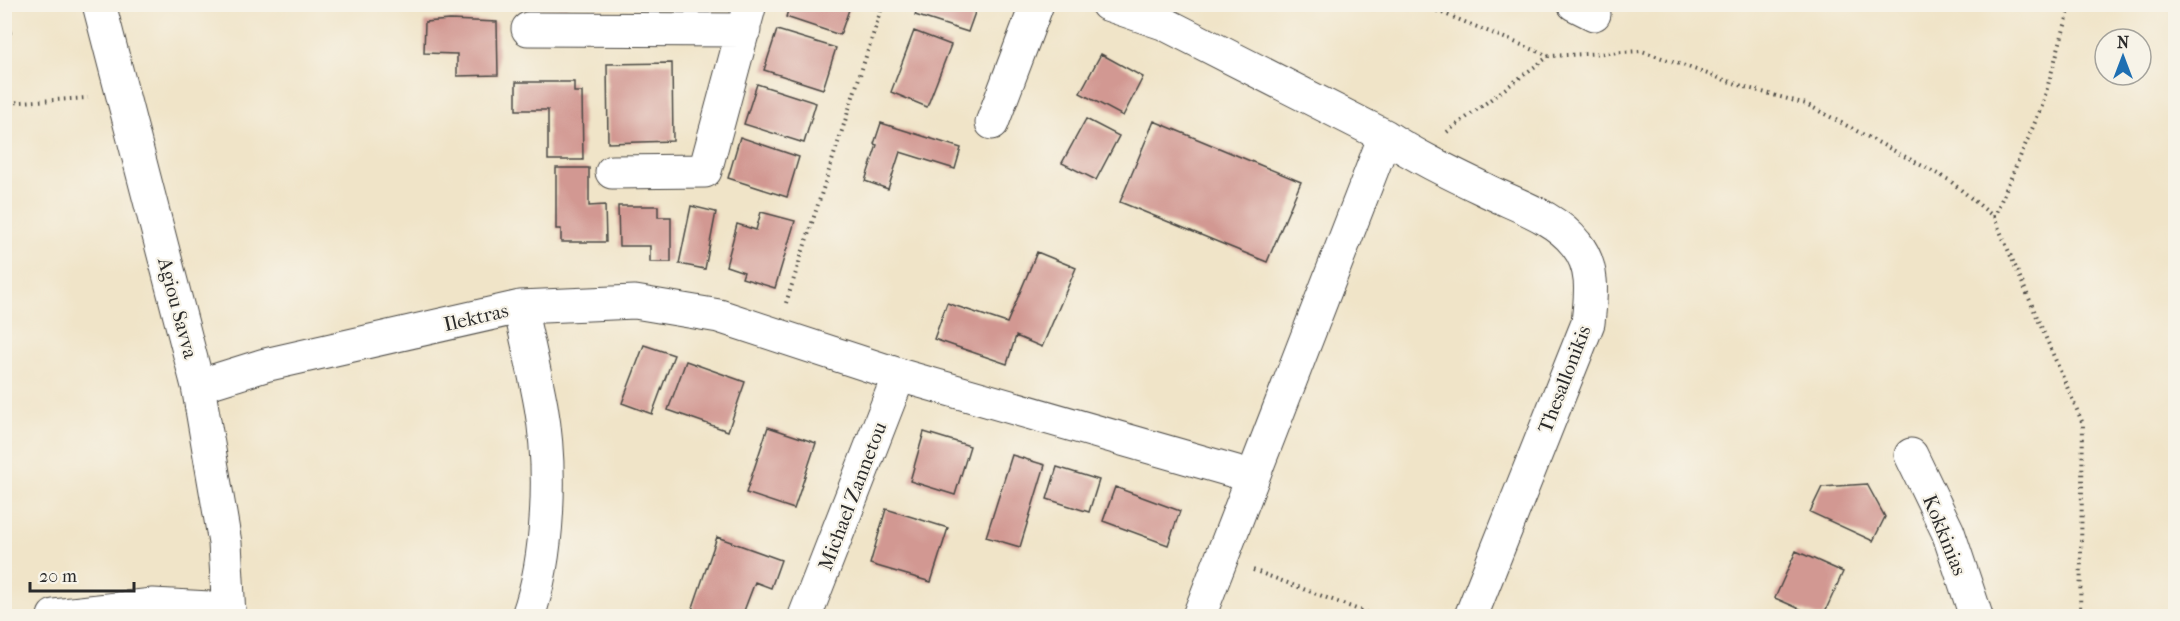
<svg xmlns="http://www.w3.org/2000/svg" width="2180" height="621" font-family="'IM FELL French Canon',serif">
<rect width="100%" height="100%" fill="#f7f3e8"/>
<filter id="ink" filterUnits="userSpaceOnUse"><feTurbulence type="fractalNoise" baseFrequency=".0167" numOctaves="2"/><feDisplacementMap in="SourceGraphic" scale="12" xChannelSelector="R" yChannelSelector="G"/><feConvolveMatrix kernelMatrix="1 2 1 2 8 2 1 2 1" color-interpolation-filters="sRGB"/></filter>
<filter id="wash" filterUnits="userSpaceOnUse"><feTurbulence type="fractalNoise" baseFrequency=".008" numOctaves="4" result="noise"/><feDisplacementMap in="SourceGraphic" scale="24" xChannelSelector="R" yChannelSelector="G"/><feGaussianBlur stdDeviation="1.35" result="paint"/><feColorMatrix in="noise" values="0 0 0 0 0 0 0 0 0 0 0 0 0 0 0 0 0 1.4 0 .05"/><feComposite in="paint" operator="in"/></filter>
<g filter="url(#wash)">
<rect width="100%" height="100%" fill="#f0e4c8"/>
<g id="blocks">
<path fill="#d29892" d="M4,4l7,29 -7,1z
M540,4h27v3h-27z
M598,4h28v3h-28z
M790,4h61l-11,31 -54,-18z
M919,4h59l-10,28 -53,-17z
M450,20l47,2 1,53 -41,1v-22l-33,-1 1,-31z
M777,30l59,18 -13,41 -59,-19z
M914,31l37,14 -24,62 -36,-15z
M1101,54l42,23 -20,39 -43,-23z
M672,63l1,78 -65,2 -1,-79z
M516,82h58v10h8l1,68h-35v-50h-32z
M757,84l59,19 -12,40 -60,-19z
M1086,119l33,17 -23,44 -34,-17z
M1154,121l147,61 -34,80 -147,-60z
M881,123l80,25 -6,21 -55,-17 -12,37 -23,-8 12,-36 -3,-1z
M740,137l59,20 -12,40 -59,-19z
M556,168h33v38l16,-1 1,37h-45v-13h-5z
M618,206h40v11h13v45h-21v-16h-31z
M691,206l25,6 -11,57 -26,-5z
M761,212l34,9 -20,67 -33,-10 2,-6 -18,-6 11,-42 19,6z
M1037,252l39,16 -34,79 -26,-11 -9,28 -73,-25 13,-36 60,20z
M644,345l30,10 -22,59 -30,-11z
M686,361l59,21 -17,49 -60,-21z
M768,427l48,16 -22,66 -48,-16z
M924,432l46,14 -15,49 -45,-14z
M1012,455l33,10 -25,82 -34,-10z
M1057,467l42,13 -10,32 -42,-13z
M1867,484l18,33 -12,24 -63,-29 12,-25z
M1115,487l65,24 -12,34 -65,-24z
M886,509l62,19 -17,54 -61,-18z
M717,537l64,23 -10,28 -16,-6 -13,34h-52z
M1796,551l47,21 -20,44h-7l-41,-18z"/>
</g>
</g>
<g filter="url(#ink)">
<use href="#blocks" fill-opacity="0" stroke="#494743" stroke-width="1.5"/>
<g fill="none" stroke-linecap="round" stroke-linejoin="round">
<defs>
<path id="minor" d="M99,4l99,382 27,157 4,73
M1107,4l56,19 222,113c35,23 72,40 109,58 28,13 63,25 82,50 19,23 15,52 12,79l-117,293
M1574,4l20,10
M528,29l216,1
M992,123l45,-119
M612,172l93,-1 45,-167
M520,307c7,33 15,66 21,99 11,62 8,151 -13,210
M198,386l67,-21 255,-58 115,-5 84,14 180,59 352,101
M1911,455l37,77 28,84
M54,616l99,-11 76,4
M805,616l94,-241
M1199,616l186,-480"/>
</defs>
<use href="#minor" stroke="#494743" stroke-width="35"/>
<path stroke="#494743" stroke-width="4" stroke-dasharray="1.5 4.5" stroke-linecap="butt" d="M1420,4l129,52 93,-5 106,37 58,16 143,76 45,37 89,207 -3,192
M4,103l84,-5
M1447,132l102,-76
M1994,217l48,-111 29,-102
M786,303l97,-299
M1253,570l122,46"/>
<use href="#minor" stroke="#fff" stroke-width="33"/>
</g>
</g>
<g text-anchor="middle" stroke-width="4.5" stroke-linejoin="round" paint-order="stroke">
<g font-size="20" fill="#2b2b2b" stroke="#f7f3e8">
<text transform="translate(178 308) rotate(75)" y="7">Agiou Savva</text>
<text transform="translate(476 317) rotate(-13)" y="7">Ilektras</text>
<text transform="translate(1564 379) rotate(-69)" y="7">Thesallonikis</text>
<text transform="translate(852 496) rotate(-69)" y="7">Michael Zannetou</text>
<text transform="translate(1945 535) rotate(68)" y="7">Kokkinias</text>
</g>
</g>
<rect width="2180" height="621" fill="none" stroke="#f7f3e8" stroke-width="24"/>
<g transform="translate(2123 57)"><circle r="28" fill="#f7f3e8" stroke="#a5a39c" stroke-width="1.5"/>
<path d="M0-4.5L10 22L0 15L-10 22Z" fill="#1f6fb2"/>
<text y="-9" font-size="16" font-weight="bold" text-anchor="middle" fill="#2b2b2b">N</text>
</g>
<path d="M30 582v9h104v-9" fill="none" stroke="#2b2b2b" stroke-width="3"/>
<text x="39" y="582" font-size="18" fill="#2b2b2b" stroke="#f7f3e8" stroke-width="4.5" paint-order="stroke">20 m</text>
</svg>
